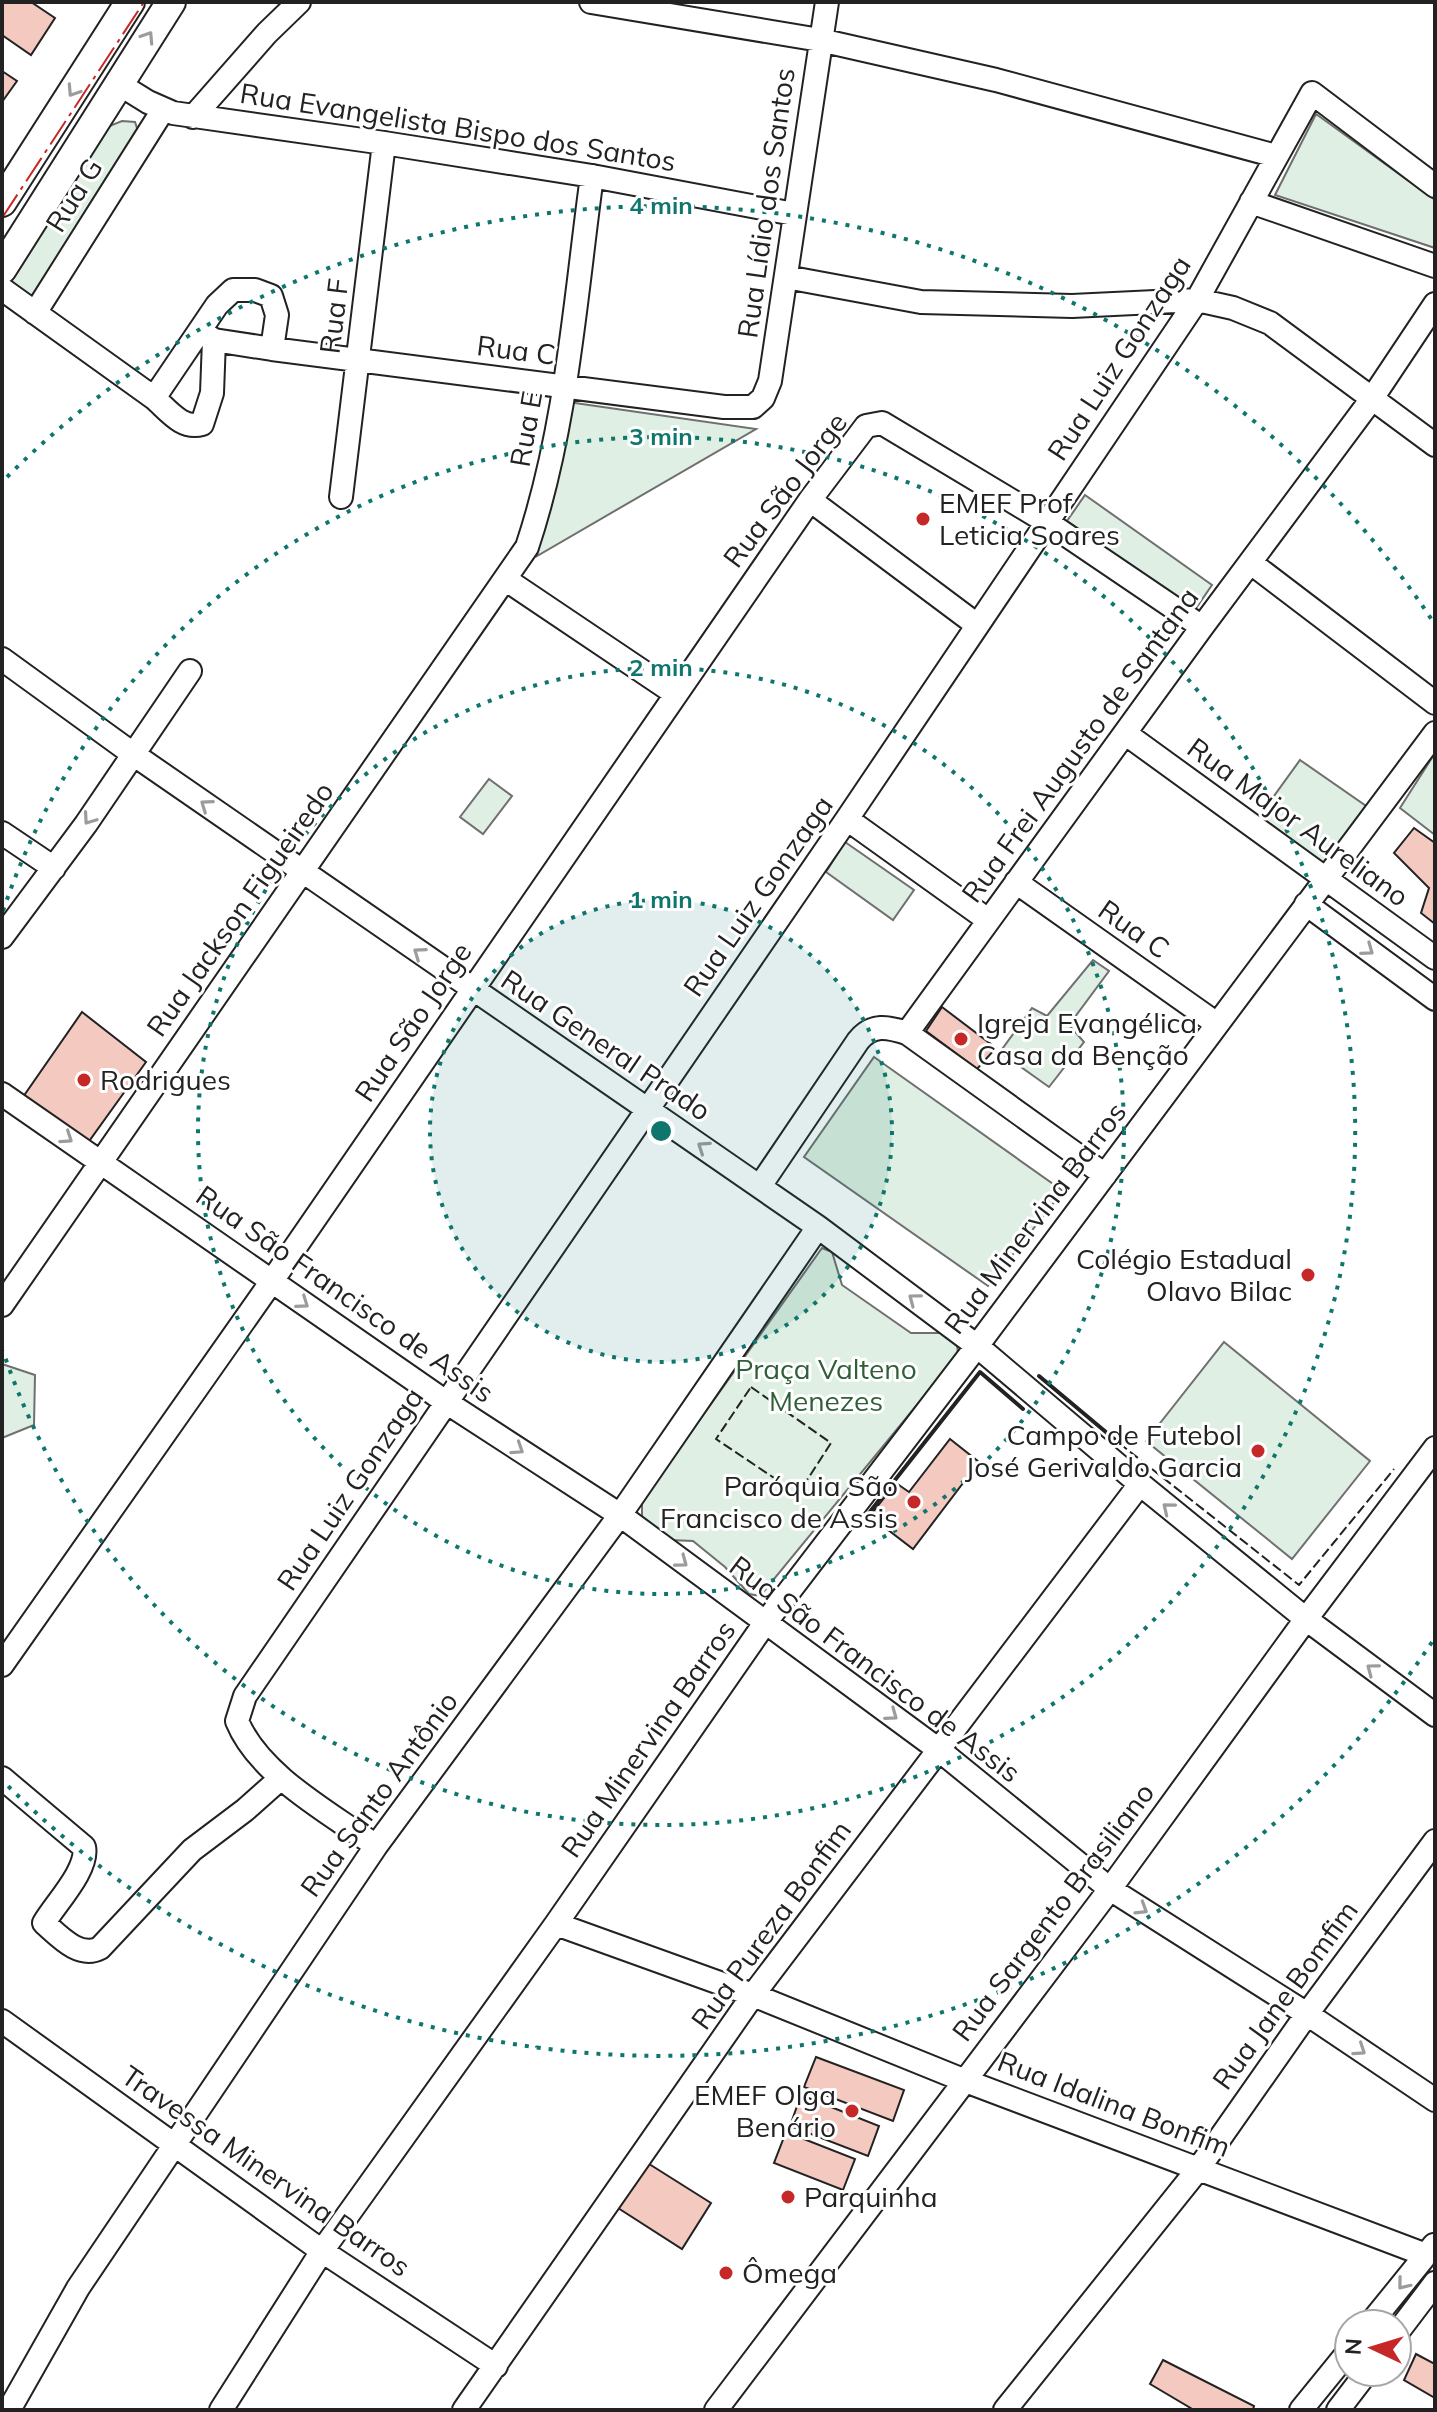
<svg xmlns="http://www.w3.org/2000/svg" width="1437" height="2412" font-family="Mulish,sans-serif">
<rect width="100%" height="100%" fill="#fff"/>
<path fill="#e0efe3" stroke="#6f6f6f" stroke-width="2" d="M1316,114l119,86v48l-160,-53z
M122,121l13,1 3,9 -106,167 -22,-18 97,-153z
M568,402l188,27 -219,127z
M1085,495l127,90 -18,26 -127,-90z
M1435,753v82l-35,-27z
M1300,760l69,48 -44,56 -67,-46z
M489,779l23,17 -29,38 -23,-17z
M845,842l69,48 -21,30 -67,-48z
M1093,960l16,11 -40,54 15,17 -35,45 -49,-35 32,-44 15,8z
M874,1057l189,134 -75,95 -184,-129z
M822,1248l10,4 10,33 69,48h32l14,10 1,12 -198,241 -11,-2 -24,-27 -32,-26 -23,-1 -28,-23v-16z
M1224,1342l146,119 -78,98 -146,-118z
M2,1364l33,11 -1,50 -32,13z"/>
<path fill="#f3c9c0" stroke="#222" stroke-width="2" d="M2,2h29l24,16 -24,37 -29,-20z
M2,71l15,10 -15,21z
M1414,828l21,15v81l-14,-11 8,-25 -35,-35z
M942,1007l54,41 -19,21 -51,-38z
M82,1012l64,50 -59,82 -64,-47z
M950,1439l29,23 -66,87 -30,-23 -10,-14 23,-29 13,9z
M816,2057l88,33 -11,31 -89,-34z
M801,2095l78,31 -11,30 -78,-30z
M786,2132l69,27 -12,31 -69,-27z
M646,2162l65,41 -29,46 -64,-41z
M1416,2354l19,10v34l-31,-18z
M1163,2360l91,46 -1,4h-59l-44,-26z"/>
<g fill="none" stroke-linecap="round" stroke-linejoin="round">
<defs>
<path id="minor" d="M591,2l229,38 176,40 280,76
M119,84l29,18 25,11 211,30 208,33 202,38
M193,117l74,-84 32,-31
M1251,202l184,64
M786,277l135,25 151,4 125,-6 36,8 37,15 165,122
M2,289l152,109c14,12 28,32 48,26l10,-31 2,-53
M35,313l128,-203
M200,331l14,9 58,9 452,58h29l10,-9 7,-17 57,-379
M154,398l63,-93 16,-15h22l16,6 6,19 -5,34
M341,497l43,-354
M810,500l167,125
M1251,563l184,140
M505,579l171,115
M2,659l131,95 685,473 159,119 163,138 166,135 129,96
M1126,734l309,224
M847,819l141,101
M2,833l52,35
M1016,882l201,142
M1306,904l129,95
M2,937l84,-113 104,-153
M907,1033l295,-406 169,-227 64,-96
M2,1094l444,308 174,113 319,235 171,139 197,125 128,86
M760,1186l98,-145c14,-18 30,-14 49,-8l198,142
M2,1305l525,-758c40,-120 48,-247 65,-371
M2,1665l270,-384 538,-781 56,-74 16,-3 165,99 155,105
M2,1778l82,69c5,22 -29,57 -40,76 15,13 35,36 56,25l92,-98 53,-40 36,-32
M376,1846c-46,-33 -117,-71 -139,-125l8,-25 602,-877 350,-519 115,-207 123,93
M556,1924l197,71 210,85 463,175
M2,2021l320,230 174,115
M1370,2324l64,-79
M1397,2333l38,-50
M9,2410l69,-122 298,-442 244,-331 198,-288
M221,2410l101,-159 234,-327 209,-301 212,-277 458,-613
M464,2410l289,-415 387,-511
M716,2410l394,-521 196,-270 129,-171
M1005,2410l194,-242 108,-154 128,-173
M1301,2410l48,-59
M1338,2410l29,-38"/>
<path id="major" d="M2,202l128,-200
M2,269l169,-267"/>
</defs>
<use href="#minor" stroke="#222" stroke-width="26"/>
<use href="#major" stroke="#222" stroke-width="32"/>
<use href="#minor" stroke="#fff" stroke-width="22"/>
<use href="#major" stroke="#fff" stroke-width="28"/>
<path stroke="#222" stroke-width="2" stroke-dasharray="10 4" stroke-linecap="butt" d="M751,1387l80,56 -33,51 -82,-55z
M1119,1443l180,142 95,-116"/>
<path stroke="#222" stroke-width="4" d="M1039,1376l80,67
M869,1513l111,-141 43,37"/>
<path stroke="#c62828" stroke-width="2" stroke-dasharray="28 6 4 6" stroke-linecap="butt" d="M2,218l142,-216"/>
</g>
<defs><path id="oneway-chevron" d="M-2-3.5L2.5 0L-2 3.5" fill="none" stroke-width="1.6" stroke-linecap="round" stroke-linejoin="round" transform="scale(2)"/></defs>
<g stroke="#9c9c9c">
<use href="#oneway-chevron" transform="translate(148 37) rotate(-57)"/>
<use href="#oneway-chevron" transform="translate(73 91) rotate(123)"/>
<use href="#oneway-chevron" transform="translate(206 805) rotate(-145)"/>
<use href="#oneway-chevron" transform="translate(89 819) rotate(125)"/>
<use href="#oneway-chevron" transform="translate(1368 950) rotate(36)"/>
<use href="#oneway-chevron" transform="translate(419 953) rotate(-145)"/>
<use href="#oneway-chevron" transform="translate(67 1138) rotate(34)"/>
<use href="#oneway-chevron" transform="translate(703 1147) rotate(-146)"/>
<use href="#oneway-chevron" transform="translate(914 1299) rotate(-143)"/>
<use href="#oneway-chevron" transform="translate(303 1303) rotate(35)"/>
<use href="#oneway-chevron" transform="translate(518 1449) rotate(33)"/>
<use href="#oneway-chevron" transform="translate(1168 1508) rotate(-141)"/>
<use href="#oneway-chevron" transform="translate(682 1562) rotate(37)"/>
<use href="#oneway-chevron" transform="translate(1372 1669) rotate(-143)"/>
<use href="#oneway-chevron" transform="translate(892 1715) rotate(36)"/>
<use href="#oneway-chevron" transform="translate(1142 1909) rotate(32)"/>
<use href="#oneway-chevron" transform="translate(1360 2050) rotate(34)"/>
<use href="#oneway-chevron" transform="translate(1403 2284) rotate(129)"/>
</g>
<circle cx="661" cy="1131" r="231" fill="#0f766e" fill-opacity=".12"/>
<g fill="none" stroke="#0f766e" stroke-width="4" stroke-dasharray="4 8">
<circle cx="661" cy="1131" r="231"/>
<circle cx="661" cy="1131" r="463"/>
<path d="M3 911A694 694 0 1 1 3 1351"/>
<path d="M1432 1642A925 925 0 0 1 7 1785M7 477A925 925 0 0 1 1432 620"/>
</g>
<g fill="#c62828" stroke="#fff" stroke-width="3">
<circle cx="923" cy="519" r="8"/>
<circle cx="961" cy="1039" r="8"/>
<circle cx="84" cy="1080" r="8"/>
<circle cx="1308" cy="1275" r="8"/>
<circle cx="1258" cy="1451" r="8"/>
<circle cx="914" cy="1502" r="8"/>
<circle cx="852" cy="2111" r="8"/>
<circle cx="788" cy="2197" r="8"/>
<circle cx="726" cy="2273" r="8"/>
</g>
<g text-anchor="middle" stroke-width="6" stroke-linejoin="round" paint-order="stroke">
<g font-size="28" fill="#222" stroke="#fff">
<text transform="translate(458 127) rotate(9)" y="10">Rua Evangelista Bispo dos Santos</text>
<text transform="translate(74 195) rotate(-58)" y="10">Rua G</text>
<text transform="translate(766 203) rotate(-82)" y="10">Rua Lídio dos Santos</text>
<text transform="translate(334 316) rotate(-83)" y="10">Rua F</text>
<text transform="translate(516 350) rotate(7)" y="10">Rua C</text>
<text transform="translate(1119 358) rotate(-57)" y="10">Rua Luiz Gonzaga</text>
<text transform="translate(526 429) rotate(-80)" y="10">Rua E</text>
<text transform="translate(785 490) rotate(-53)" y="10">Rua São Jorge</text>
<text transform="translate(1080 745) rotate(-54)" y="10">Rua Frei Augusto de Santana</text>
<text transform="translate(1298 822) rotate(36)" y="10">Rua Major Aureliano</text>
<text transform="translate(758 896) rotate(-55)" y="10">Rua Luiz Gonzaga</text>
<text transform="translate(240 909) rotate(-55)" y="10">Rua Jackson Figueiredo</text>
<text transform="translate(1134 929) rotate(35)" y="10">Rua C</text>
<text transform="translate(413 1022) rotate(-56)" y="10">Rua São Jorge</text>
<text transform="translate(606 1045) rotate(34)" y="10">Rua General Prado</text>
<text transform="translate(1035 1218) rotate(-53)" y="10">Rua Minervina Barros</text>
<text transform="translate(345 1294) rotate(35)" y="10">Rua São Francisco de Assis</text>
<text transform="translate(350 1489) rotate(-56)" y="10">Rua Luiz Gonzaga</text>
<text transform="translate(875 1669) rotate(37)" y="10">Rua São Francisco de Assis</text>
<text transform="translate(648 1739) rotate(-55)" y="10">Rua Minervina Barros</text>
<text transform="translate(379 1794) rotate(-54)" y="10">Rua Santo Antônio</text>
<text transform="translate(1053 1912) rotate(-53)" y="10">Rua Sargento Brasiliano</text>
<text transform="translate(771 1925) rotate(-54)" y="10">Rua Pureza Bonfim</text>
<text transform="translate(1285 1995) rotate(-54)" y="10">Rua Jane Bomfim</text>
<text transform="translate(1114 2104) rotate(21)" y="10">Rua Idalina Bonfim</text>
<text transform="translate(266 2171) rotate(35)" y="10">Travessa Minervina Barros</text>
</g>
<g font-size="28" fill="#222" stroke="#fff" text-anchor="start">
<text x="939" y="513">EMEF Prof<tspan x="939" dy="32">Leticia Soares</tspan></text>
<text x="977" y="1033">Igreja Evangélica<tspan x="977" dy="32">Casa da Benção</tspan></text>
<text x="100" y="1090">Rodrigues</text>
<text x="1292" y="1269" text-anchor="end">Colégio Estadual<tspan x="1292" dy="32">Olavo Bilac</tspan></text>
<text x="1242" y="1445" text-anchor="end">Campo de Futebol<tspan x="1242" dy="32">José Gerivaldo Garcia</tspan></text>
<text x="898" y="1496" text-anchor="end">Paróquia São<tspan x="898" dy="32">Francisco de Assis</tspan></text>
<text x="836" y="2105" text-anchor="end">EMEF Olga<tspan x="836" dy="32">Benário</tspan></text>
<text x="804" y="2207">Parquinha</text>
<text x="742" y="2283">Ômega</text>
</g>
<g font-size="28" fill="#2f5e38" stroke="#fff">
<text x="826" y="1379">Praça Valteno<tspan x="826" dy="32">Menezes</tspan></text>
</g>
</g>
<circle cx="661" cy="1131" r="12" fill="#0f766e" stroke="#fff" stroke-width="4"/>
<g font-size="24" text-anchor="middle" font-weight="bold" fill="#0f766e" stroke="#fff" stroke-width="6" stroke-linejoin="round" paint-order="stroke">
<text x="661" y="214">4 min</text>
<text x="661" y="445">3 min</text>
<text x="661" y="676">2 min</text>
<text x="661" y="908">1 min</text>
</g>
<rect width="1437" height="2412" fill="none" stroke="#222222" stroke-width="8"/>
<g transform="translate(1373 2348) rotate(274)"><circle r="38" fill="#ffffff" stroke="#a7a7a7" stroke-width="2"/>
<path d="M0-6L14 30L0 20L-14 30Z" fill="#c62828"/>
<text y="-12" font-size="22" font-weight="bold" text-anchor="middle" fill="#222222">N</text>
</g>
</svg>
